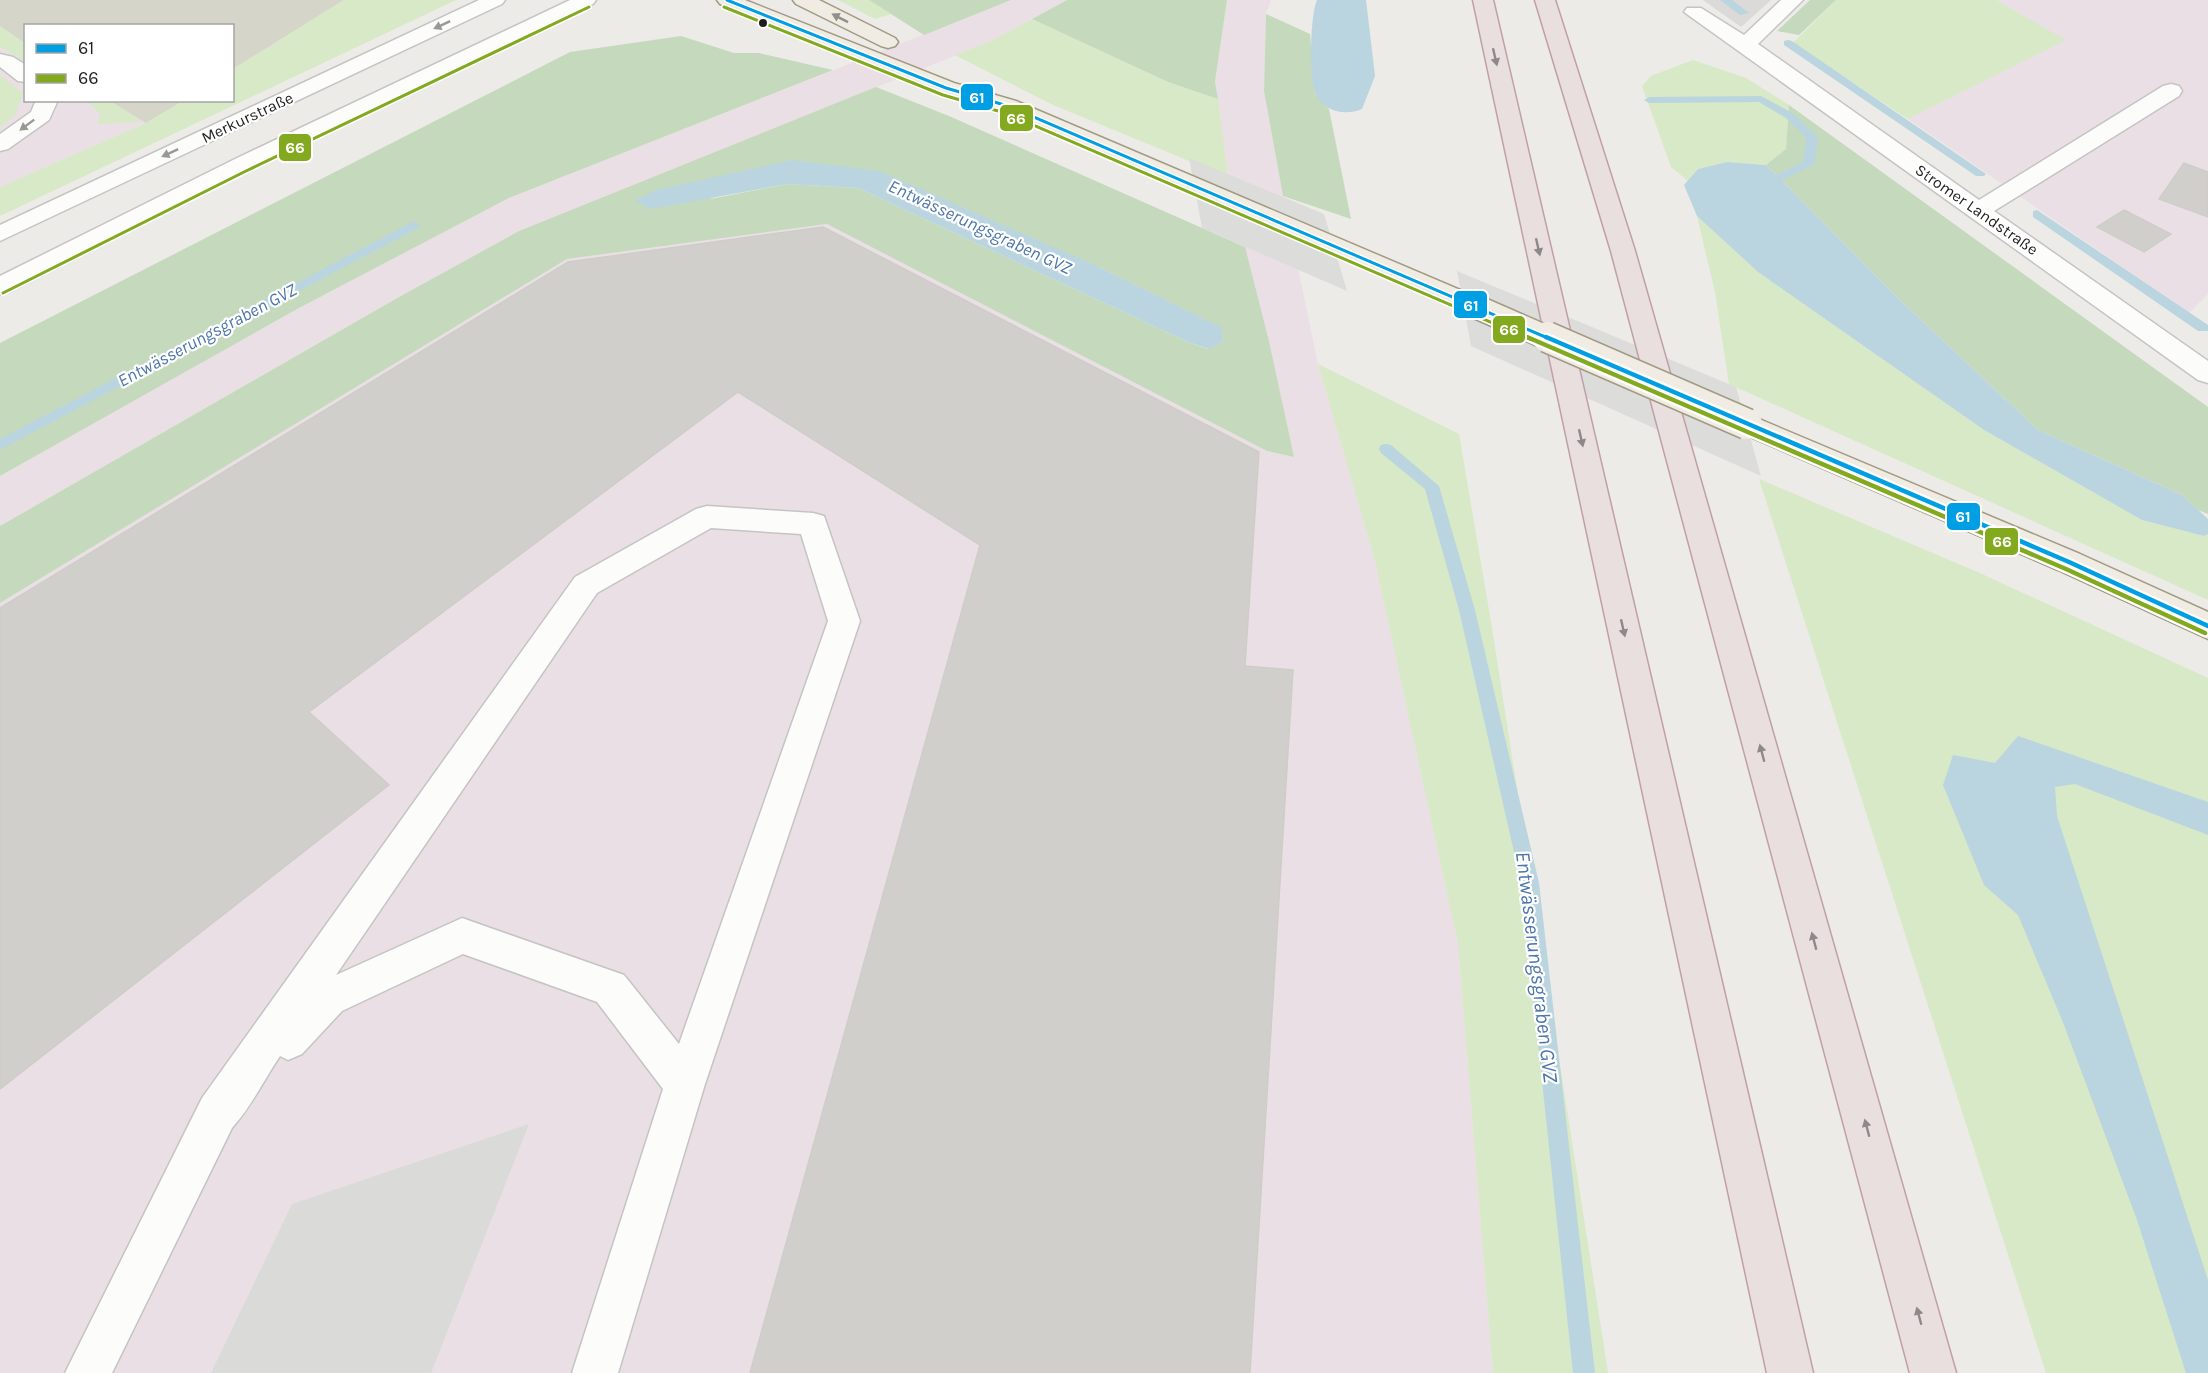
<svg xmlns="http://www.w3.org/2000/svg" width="2208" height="1373" font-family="Karla,sans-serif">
<rect width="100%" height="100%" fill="#ecebe7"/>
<path fill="#dbdad8" d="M1703,0h68l-30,27z"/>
<path fill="#eadfe5" d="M0,0h344l-111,69 -1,-43h-206v74l157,1 -37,22 -146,64z
M1011,0h56l-78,42 -470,189 -120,66 -399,229v-50l299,-168 210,-110z
M1227,0h44l-5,14 -2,77 19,105 35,168 57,197 83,383 35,429h-1493v-770l567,-344 261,-35 439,227 26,6 -24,-116 -17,-60 -25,-112 -12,-87z
M1996,0h212v294l-19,19 -281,-194 157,-79z"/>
<path fill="#dadad8" d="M529,1124l-98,249h-220l81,-169z"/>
<path fill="#d5d5c9" d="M0,0h344l-111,69 -1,-43h-206l-1,22 -25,-16z
M110,101h73l-37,22z"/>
<path fill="#d7e9c6" d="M344,0h112l-456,216v-29l146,-64 37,-22 49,-1 1,-31z
M838,0h31l22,14 -16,5z
M1836,0h160l70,40 -158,79 -115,-76z
M1032,19l136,63 50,17 10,78 -177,-73 -96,-49 34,-13z
M0,26l25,17v18l-25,-14z
M1693,60l53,18 43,27 -3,44 -20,16 -39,-3 -29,7 -10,12 -17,-14 -29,-81 9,-10z
M0,75l23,18 -8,22 -15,12z
M86,101h25l31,21 -44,2 2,-11z
M1697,216l61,56 226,158 158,90 62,16 4,-2v66l-479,-216 -14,-92z
M1318,364l141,70 33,194 116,745h-115l-35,-429 -83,-383z
M1759,479l223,95 226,104v695h-162z"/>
<path fill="#c5dabd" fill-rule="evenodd" d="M869,0h142l-87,35z
M1067,0h160l-12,82 3,17 -50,-17 -136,-63z
M1810,0h26l-37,35 -22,-4z
M1266,14l44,20 5,59 14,16 22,110 -68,-23 -19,-105z
M681,36l53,17h25l74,17 -324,128 -210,110 -299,168v-133l570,-291z
M876,87l73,29 296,131 24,94 25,116 -27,-6 -440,-227 -260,35 -567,344v-77l399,-229 120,-66zM792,160l305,106 123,61 3,15 -15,7 -20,-7 -330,-154 -71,-4 -77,15z
M1789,105l419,302v107l-10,-4 -16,-15 -144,-65 -137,-129 -135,-136 20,-16z"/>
<path fill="#bad5df" d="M1317,0h49l9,76 -13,33c-17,7 -40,3 -47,-17 -6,-15 -5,-76 2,-92z
M792,160l88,11 217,95 124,61 2,15 -14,7 -21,-7 -330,-154 -71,-4 -136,25 -17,-8 22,-11z
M1727,162l39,3 135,136 137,129 144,65 26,24v15l-4,2 -62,-16 -158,-90 -226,-158 -61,-56 -13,-31 14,-16z
M2018,736l190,66v33l-133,-51 -20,3 2,29 151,464v93h-22l-49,-153 -73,-195 -46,-110 -34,-30 -41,-100 10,-30 42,8z"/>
<path fill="#dcdcda" d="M1189,158l135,56 23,77 -145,-63z
M1457,271l279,116 25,89 -290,-130z"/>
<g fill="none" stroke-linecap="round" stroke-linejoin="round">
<path fill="#bad5df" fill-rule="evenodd" d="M1720,0h12l17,13 -9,2z
M1788,40l4,1 194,133 -2,2h-8l-192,-131v-4z
M1761,96l33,18 24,23 -3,27 -32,16 -3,7 3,10 -6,4 -6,-4 -3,-10 6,-11 29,-14 3,-24 -20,-20 -27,-16 -110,1 -5,-3 5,-3z
M2037,210l171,115v6h-10l-165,-114v-6z
M414,221l6,4 -2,3 -418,222v-11z
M1386,444l5,1 48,41 36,124 64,273 56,490h-22l-52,-490 -62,-273 -34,-121 -44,-36 -2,-4 2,-4z"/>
</g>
<path fill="#d0cfcc" stroke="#cfcdc8" stroke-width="1.5" d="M2184,163l24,9v45l-49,-18z
M2124,210l47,24 -27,18 -47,-25z
M823,227l436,225 -14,214 48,4 -43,703h-500l230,-828 -242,-153 -429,320 80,73 -389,304v-481l568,-346z"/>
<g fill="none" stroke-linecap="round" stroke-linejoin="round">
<defs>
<path id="minor" d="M479,0h26l-3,4 -502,237v-16z
M570,0h26l-3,4 -342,165 -242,123 -9,2v-18l235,-117z
M1781,0h22l-45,44 221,156 184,-114 8,-2 8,2 3,5 -3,5 -185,115 214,150v22l-10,-3 -514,-368 3,-4h14l43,27z
M0,54l13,3 13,8v17l-8,-1 -18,-14z
M36,100h22l-9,20 -41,29 -8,2v-17l31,-22z
M707,506l106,7 11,3 36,105 -155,463 -87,289h-46l91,-284 -66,-87 -134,-48 -121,57 -40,43 -14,6 -8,-4c-16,24 -29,51 -48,72l-120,245h-47l137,-275 373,-521 121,-68zM711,528l90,6 27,87 -149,423 -55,-69 -162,-57 -126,57 261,-382z"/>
<path id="major" d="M717,0h28l209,83 62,18 456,194 4,6 -4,6 -9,2 -9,-2 -454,-196 -62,-18 -218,-89z
M793,0h26l76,38 3,4 -3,4 -7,2 -7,-2 -85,-42z
M1747,414l333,140 128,58v27l-150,-69 -321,-139 -4,-7 4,-7z"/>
<path id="highway" d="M1473,0h20l320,1373h-46z
M1535,0h20l80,251 321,1122h-46l-299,-1122z"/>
</defs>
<use href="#minor" stroke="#c5c4c3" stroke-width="3"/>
<use href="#major" stroke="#a29a83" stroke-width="3"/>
<use href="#highway" stroke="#c19fa6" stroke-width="3"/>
<use href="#minor" fill="#fcfcfb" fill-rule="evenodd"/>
<use href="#major" fill="#f0ece4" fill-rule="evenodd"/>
<use href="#highway" fill="#e9dfdf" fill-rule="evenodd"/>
<defs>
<path id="major-bridge-far1" d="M1463,301l87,38"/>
<path id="major-bridge" d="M1547,337l200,87"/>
</defs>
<use href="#major-bridge-far1" stroke="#a29a83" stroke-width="26" stroke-linecap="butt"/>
<use href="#major-bridge" stroke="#a29a83" stroke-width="33" stroke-linecap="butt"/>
<use href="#major-bridge-far1" stroke="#f0ece4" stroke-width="23"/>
<use href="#major-bridge" stroke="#f0ece4" stroke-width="30"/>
<defs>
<path id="bus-1-far1" d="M727,0l219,88 62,18 542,233"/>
<path id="bus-1" d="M1546,337l523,225 139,64"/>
<path id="bus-2-far1" d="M724,7l219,88 62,18 525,226
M3,293l243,-122 343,-164"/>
<path id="bus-2" d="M1527,337l539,232 139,64"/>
</defs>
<use href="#bus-1-far1" stroke="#fff" stroke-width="6"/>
<use href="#bus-1" stroke="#fff" stroke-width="9"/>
<use href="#bus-2-far1" stroke="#fff" stroke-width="6"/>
<use href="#bus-2" stroke="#fff" stroke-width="9"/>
<use href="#bus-1-far1" stroke="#009fe3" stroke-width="3"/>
<use href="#bus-1" stroke="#009fe3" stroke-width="4.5"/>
<use href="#bus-2-far1" stroke="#83a91f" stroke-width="3"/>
<use href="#bus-2" stroke="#83a91f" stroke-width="4.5"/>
</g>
<defs><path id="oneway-solid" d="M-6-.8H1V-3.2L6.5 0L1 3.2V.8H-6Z" transform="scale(1.5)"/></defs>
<use fill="#928f8b" href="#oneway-solid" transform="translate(840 18) rotate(-153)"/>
<g fill="#989898">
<use href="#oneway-solid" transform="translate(442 25) rotate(155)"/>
<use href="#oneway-solid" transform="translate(27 125) rotate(143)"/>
<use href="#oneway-solid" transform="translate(170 153) rotate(155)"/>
</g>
<g fill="#8e8888">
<use href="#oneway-solid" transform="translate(1495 57) rotate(77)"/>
<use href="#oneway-solid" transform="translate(1538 247) rotate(77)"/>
<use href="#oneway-solid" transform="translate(1581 438) rotate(77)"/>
<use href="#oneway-solid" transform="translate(1623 628) rotate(77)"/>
<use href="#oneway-solid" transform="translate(1762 753) rotate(-105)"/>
<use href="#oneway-solid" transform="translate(1814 941) rotate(-105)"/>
<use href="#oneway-solid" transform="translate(1867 1128) rotate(-105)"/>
<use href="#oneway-solid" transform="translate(1919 1316) rotate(-105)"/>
</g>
<circle fill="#1e1e1e" stroke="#fff" stroke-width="2" cx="763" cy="23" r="5"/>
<g text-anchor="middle" stroke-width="4.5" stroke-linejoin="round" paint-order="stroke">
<g font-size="16" fill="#1e1e1e" stroke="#fff">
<text transform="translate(247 117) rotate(-25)" y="6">Merkurstraße</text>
<text transform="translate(1977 209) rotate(35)" y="6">Stromer Landstraße</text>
</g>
<g font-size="18" font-style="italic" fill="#4c76ac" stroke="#fff">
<text transform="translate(980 227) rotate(25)" y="6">Entwässerungsgraben GVZ</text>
<text transform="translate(207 335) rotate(-28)" y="6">Entwässerungsgraben GVZ</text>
</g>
<g font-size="21" font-style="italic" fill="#4c76ac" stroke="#fff">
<text transform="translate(1537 967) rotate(83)" y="7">Entwässerungsgraben GVZ</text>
</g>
</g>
<g stroke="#fff" stroke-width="2">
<rect x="960" y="83" width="34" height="28" rx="6" fill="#009fe3"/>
<rect x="999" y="104" width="35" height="28" rx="6" fill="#83a91f"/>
<rect x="278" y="133" width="34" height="29" rx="6" fill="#83a91f"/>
<rect x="1453" y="290" width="35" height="29" rx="6" fill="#009fe3"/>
<rect x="1492" y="315" width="34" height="29" rx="6" fill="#83a91f"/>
<rect x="1946" y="502" width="35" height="29" rx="6" fill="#009fe3"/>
<rect x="1984" y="527" width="35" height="29" rx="6" fill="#83a91f"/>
</g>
<g font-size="16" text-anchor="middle" font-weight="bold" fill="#fff">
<text x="977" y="103">61</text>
<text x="1016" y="124">66</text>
<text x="295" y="153">66</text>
<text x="1471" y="311">61</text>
<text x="1509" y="335">66</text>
<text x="1963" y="522">61</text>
<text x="2002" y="547">66</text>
</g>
<rect x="24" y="24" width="210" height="78" fill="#ffffff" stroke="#a5a5a5" stroke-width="1.5"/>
<rect x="36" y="44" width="30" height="9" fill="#009fe3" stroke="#a5a5a5" stroke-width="1.5"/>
<text x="78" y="54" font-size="18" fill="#1e1e1e">61</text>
<rect x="36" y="74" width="30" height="9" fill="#83a91f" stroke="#a5a5a5" stroke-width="1.5"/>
<text x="78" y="84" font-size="18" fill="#1e1e1e">66</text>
</svg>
